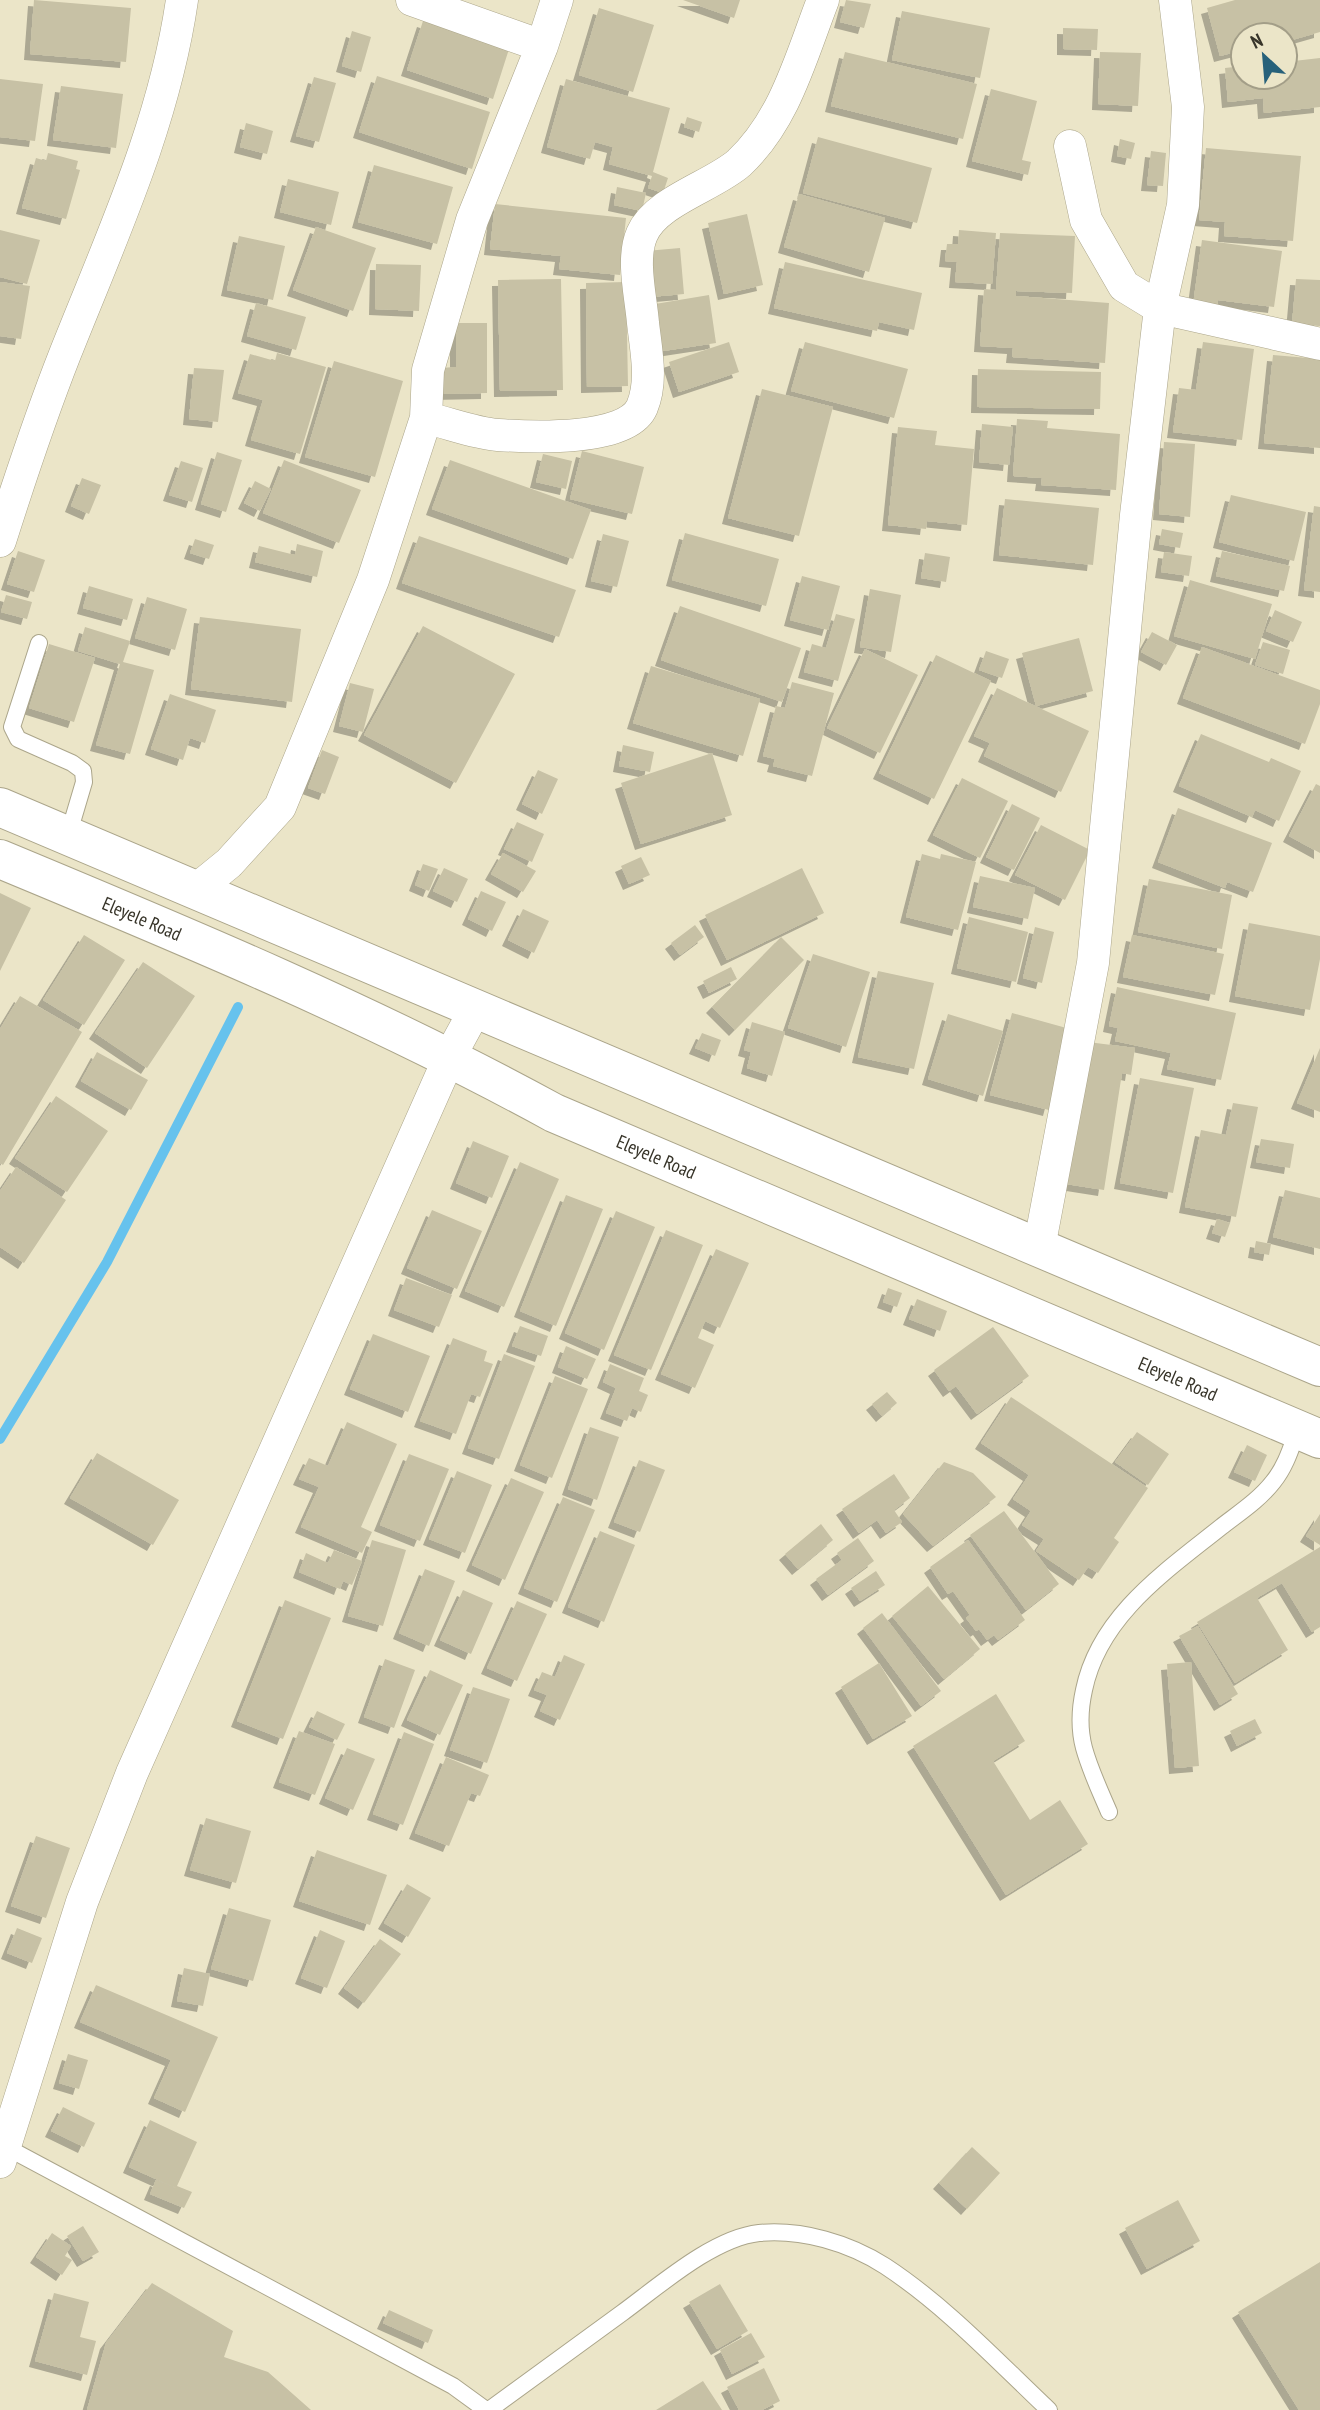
<svg xmlns="http://www.w3.org/2000/svg" width="1320" height="2410" font-family="'PT Sans Narrow',sans-serif">
<defs>
<filter id="shadow"><feDropShadow dx="-6" dy="6" stdDeviation="0" flood-color="#0004"/></filter>
</defs>
<rect width="100%" height="100%" fill="#ebe5c8"/>
<g fill="none" stroke-linecap="round" stroke-linejoin="round">
<path stroke="#66c2ed" stroke-width="10" d="M0,1439l107,-177 131,-255"/>
</g>
<path fill="#c7c1a5" filter="url(#shadow)" d="M34,0l97,8 -5,54 -96,-8z
M683,0h57l-6,18z
M846,0l25,4 -7,24 -24,-6z
M1235,0h85v32l-35,10v-7h-42v15l-23,6 -13,-48z
M599,8l55,17 -21,67 -54,-17z
M902,11l88,17 -10,50 -88,-18z
M423,21l86,28 -16,50 -86,-29z
M1063,28l35,1 -1,21 -34,-1z
M352,31l19,6 -10,35 -19,-6z
M845,52l132,32 -14,55 -132,-33z
M1100,52l41,1 -3,53 -40,-2z
M1320,58v49l-56,6 -1,-15 -35,4 -3,-34 18,-2v11h42v-15z
M377,76l113,36 -18,57 -113,-37z
M314,77l22,6 -17,59 -23,-6z
M0,79l43,5 -8,57 -35,-4z
M566,79l104,29 -17,64 15,6 -5,15 -15,-5 4,-12 -43,-12 4,-17 -18,-5 -5,17 -43,-12z
M61,86l62,8 -7,54 -63,-8z
M991,89l46,12 -15,59 9,2 -3,13 -56,-14z
M687,117l15,5 -3,10 -15,-5z
M246,123l27,8 -6,23 -27,-7z
M818,137l114,31 -15,55 -114,-30z
M1120,139l15,4 -4,16 -14,-3z
M1206,148l95,8 -8,85 -69,-5 1,-14 -26,-2z
M1151,151l15,2 -3,33 -16,-1z
M48,153l30,8 -2,8 4,1 -14,49 -44,-11 14,-50 10,3z
M374,165l79,22 -16,57 -79,-22z
M288,179l51,13 -8,33 -51,-13z
M617,187l29,6 -4,18 -28,-6z
M799,194l86,24 -16,54 -85,-25z
M495,204l131,14 -6,57 -61,-6 2,-13 -71,-7z
M747,214l16,71 -39,9 -16,-71z
M316,227l60,21 -23,63 -60,-21z
M0,230l40,10 -13,44 -27,-7z
M959,230l37,3 -4,51 -37,-2 2,-20 -12,-1 2,-17h11z
M1000,233l75,3 -3,57 -56,-2v5l93,7 -4,60 -93,-6 1,-9 -33,-2 4,-57 12,1z
M239,236l46,10 -12,54 -46,-10z
M1202,240l80,11 -8,56 -56,-7 -1,9 -24,-4z
M680,248l4,46 -34,3 -4,-46z
M785,262l137,31 -8,37 -35,-8 -2,9 -103,-23z
M376,264l45,1 -2,46 -44,-2z
M561,279l2,111 -63,1 -2,-111z
M1296,279l24,1v46l-28,-2z
M0,282l30,4 -9,53 -21,-3z
M626,282l2,104 -41,1 -1,-104z
M709,295l7,48 -66,10 -7,-47z
M256,303l50,14 -10,33 -49,-14z
M456,323h31v70l-48,1v-26l17,-1z
M729,342l10,30 -60,20 -10,-30z
M805,342l103,27 -14,49 -103,-27z
M1203,342l51,7 -12,91 -69,-8 6,-44 17,2z
M277,353l49,14 -26,87 -49,-14 12,-40 -25,-7 12,-39 25,7z
M1273,355l47,4v89l-56,-5z
M334,361l69,20 -28,96 -70,-20z
M194,368l30,2 -6,52 -29,-3z
M978,369l123,3 -1,37 -123,-2z
M762,389l71,18 -34,129 -71,-18z
M1017,419l31,2 -1,7 73,6 -4,56 -75,-5 1,-7 -29,-2z
M982,424l31,3 -4,38 -30,-3z
M898,427l39,4 -2,14 39,4 -7,76 -40,-4 -1,8 -38,-4z
M1164,442l31,2 -5,73 -31,-3z
M582,451l62,16 -12,47 -62,-15z
M217,452l25,8 -16,52 -25,-8z
M543,454l29,7 -6,28 -30,-7z
M284,460l77,30 -22,53 -76,-30z
M450,460l141,50 -18,49 -141,-50z
M181,461l22,7 -11,34 -23,-7z
M82,478l19,7 -12,29 -18,-8z
M255,481l16,8 -11,22 -16,-8z
M1231,495l75,17 -12,49 -75,-19z
M1005,499l94,9 -6,57 -94,-10z
M1314,506l6,1v85l-16,-2z
M1162,529l21,4 -3,15 -21,-4z
M685,533l94,26 -13,47 -94,-26z
M603,534l26,7 -12,46 -26,-6z
M419,536l157,54 -17,47 -157,-54z
M195,539l19,6 -5,14 -19,-6z
M297,544l26,7 -6,26 -62,-15 4,-16 36,9z
M18,551l27,9 -11,32 -27,-8z
M1222,551l68,15 -6,25 -68,-15z
M1164,552l28,4 -3,20 -28,-4z
M925,553l25,4 -4,25 -25,-4z
M802,576l38,10 -12,44 -38,-10z
M1190,580l82,24 -17,55 -81,-23z
M89,586l44,13 -6,21 -44,-12z
M870,589l31,6 -10,57 -31,-5z
M6,595l26,7 -5,17 -26,-7z
M147,597l40,12 -12,41 -40,-12z
M680,606l121,42 -19,54 -121,-42z
M1275,610l27,12 -9,20 -27,-11z
M836,614l19,5 -17,62 -34,-9 8,-28 14,4z
M200,617l101,12 -9,73 -101,-13z
M423,626l92,48 -59,109 -92,-48z
M85,627l45,14 -7,21 31,8 -24,84 -34,-9 24,-81 -42,-13z
M1152,632l25,13 -11,20 -25,-13z
M1079,638l14,53 -57,15 -14,-53z
M1263,642l27,8 -7,24 -28,-9z
M49,644l46,14 -21,64 -45,-14z
M1202,647l118,43v14l-15,40 -122,-46z
M865,649l53,26 -38,78 -53,-25z
M986,651l23,8 -7,19 -23,-8z
M936,655l55,26 -57,118 -55,-26z
M651,666l109,33 -17,57 -110,-33z
M792,682l42,11 -22,83 -39,-10 2,-7 -12,-3 13,-50 9,2z
M350,683l24,6 -11,43 -24,-6z
M997,688l92,43 -28,61 -77,-36 6,-13 -16,-7z
M170,694l46,16 -11,33 -15,-5 -7,22 -32,-11z
M1201,734l68,28 2,-4 30,13 -22,50 -24,-11 -3,7 -73,-31z
M623,745l31,7 -4,20 -31,-6z
M322,750l17,7 -14,37 -17,-6z
M712,753l20,62 -91,29 -20,-61z
M538,770l20,9 -16,35 -20,-10z
M962,778l46,23 -28,57 -47,-23z
M1316,784l4,2v67l-31,-17z
M1012,804l28,14 -26,52 -28,-13z
M1178,808l94,35 -19,49 -26,-10 -2,6 -67,-26z
M517,822l27,12 -12,28 -28,-13z
M1041,825l49,25 -25,50 -50,-25z
M503,853l33,18 -13,21 -32,-18z
M922,854l18,5 1,-5 35,8 -18,68 -52,-13z
M641,857l9,18 -21,9 -8,-18z
M423,864l15,5 -9,22 -14,-6z
M444,868l24,11 -11,23 -24,-11z
M802,868l22,45 -97,47 -22,-45z
M980,876l55,12 -7,31 -55,-12z
M1149,879l83,16 -10,54 -84,-17z
M481,891l25,11 -14,29 -24,-12z
M0,893l31,15 -31,63z
M523,909l26,12 -15,32 -26,-13z
M969,917l59,15 -12,50 -59,-14z
M1249,923l71,13v23l-10,51 -75,-14z
M695,925l9,12 -24,18 -9,-12z
M1035,927l19,5 -12,51 -19,-5z
M84,935l41,25 -41,65 -41,-25z
M1132,935l92,19 -9,41 -92,-18z
M781,937l23,23 -69,70 -23,-23z
M813,954l57,18 -24,75 -58,-19z
M143,962l52,34 -48,72 -52,-35z
M731,967l6,12 -28,14 -6,-12z
M878,971l56,12 -20,86 -56,-12z
M1117,987l119,26 -15,67 -54,-11 4,-16 -56,-12 3,-13 -9,-2z
M20,996l62,36 -79,133 -3,-2v-134z
M1012,1013l58,16 -21,81 -59,-15z
M948,1014l55,17 -20,65 -55,-17z
M752,1022l33,10 -13,44 -25,-8 4,-16 -7,-2z
M702,1033l19,7 -6,16 -20,-8z
M1088,1042l47,6 -4,27 -9,-2 -18,117 -38,-6z
M1320,1048v64l-23,-9z
M97,1052l51,28 -17,30 -50,-29z
M1140,1078l54,10 -21,105 -53,-10z
M56,1096l52,35 -41,61 -52,-34z
M1233,1103l25,4 -22,110 -51,-10 16,-77 25,5z
M1261,1139l33,5 -4,24 -34,-6z
M473,1141l36,15 -17,42 -36,-15z
M520,1162l39,17 -55,128 -39,-16z
M16,1167l50,33 -42,63 -24,-16v-56z
M1285,1190l35,8v51l-47,-12z
M566,1195l37,14 -47,117 -36,-15z
M432,1210l50,21 -25,58 -50,-21z
M616,1211l39,16 -51,123 -39,-17z
M1217,1219l13,4 -5,14 -13,-4z
M666,1230l37,15 -52,125 -37,-15z
M1256,1241l15,3 -2,11 -15,-3z
M716,1249l33,14 -29,65 -15,-7 -7,17 16,7 -19,43 -34,-14z
M406,1278l46,17 -13,32 -45,-17z
M888,1288l14,5 -5,14 -14,-5z
M917,1299l30,12 -7,20 -31,-12z
M520,1326l28,10 -7,20 -29,-10z
M993,1327l36,49 -52,38 -21,-28 -7,5 -15,-21z
M373,1334l57,22 -22,56 -58,-23z
M453,1338l34,13 -3,10 9,3 -13,33 -9,-3 -15,40 -36,-13z
M566,1346l30,13 -9,20 -29,-12z
M504,1354l31,12 -36,93 -31,-11z
M610,1364l34,14 -5,13 9,4 -7,17 -9,-4 -5,13 -21,-8 10,-25 -13,-6z
M555,1376l33,13 -36,89 -32,-13z
M887,1392l10,11 -15,13 -10,-12z
M1011,1397l137,91 -34,50 5,4 -21,31 -10,-6 -9,13 -43,-29 8,-12 -22,-14 9,-14 -18,-12 16,-24 -48,-32z
M347,1422l50,22 -36,83 11,5 -10,21 -61,-26 18,-40 -20,-8 10,-21 19,8z
M590,1427l29,10 -22,63 -29,-11z
M1137,1432l32,22 -21,31 -33,-23z
M1247,1445l20,10 -12,26 -21,-9z
M97,1453l82,47 -26,45 -83,-47z
M409,1454l40,15 -29,72 -40,-16z
M639,1460l26,10 -25,62 -26,-10z
M944,1462l29,11 23,24 -63,49 -30,-32z
M457,1471l35,14 -27,68 -36,-14z
M894,1474l16,24 -16,12 8,12 -16,11 -9,-13 -18,13 -17,-24z
M511,1478l33,14 -39,88 -33,-15z
M563,1497l32,13 -38,92 -33,-14z
M1004,1511l55,73 -33,26 -56,-75z
M1320,1514v31l-14,-9z
M821,1524l12,16 -35,29 -13,-15z
M600,1531l35,14 -31,77 -36,-15z
M858,1538l16,23 -46,34 -12,-16 26,-19 -5,-7z
M372,1540l34,10 -23,76 -35,-10z
M968,1540l57,80 -27,20 -4,-5 -7,5 -8,-11 -3,2 -10,-13 4,-3 -17,-24 -5,3 -18,-27z
M1320,1547v80l-8,5 -30,-49 -25,15 31,52 -53,33 -38,-61z
M334,1550l28,11 -10,24 -9,-4 -3,8 -41,-17 7,-19 22,10z
M425,1569l30,12 -26,65 -30,-13z
M876,1571l9,14 -25,16 -9,-13z
M928,1586l52,63 -36,30 -52,-63z
M463,1590l30,13 -22,51 -31,-14z
M285,1600l46,18 -48,121 -46,-18z
M517,1601l30,13 -30,67 -30,-13z
M882,1613l59,78 -20,15 -58,-78z
M1198,1626l40,68 -18,11 -41,-69z
M564,1655l21,9 -25,56 -20,-9 7,-16 -13,-5 8,-18 13,5z
M385,1659l30,11 -21,58 -30,-11z
M1191,1662l8,104 -24,2 -8,-104z
M879,1663l33,53 -39,23 -32,-52z
M430,1670l33,15 -23,50 -33,-15z
M473,1687l37,12 -23,64 -37,-13z
M996,1694l29,47 -32,20 37,59 30,-20 28,44 -82,51 -93,-149z
M317,1711l28,13 -8,16 -28,-13z
M1255,1719l7,14 -25,13 -7,-15z
M299,1731l36,13 -20,51 -36,-13z
M404,1732l30,12 -31,81 -30,-11z
M347,1748l28,11 -22,51 -28,-12z
M446,1757l43,18 -9,21 -9,-3 -22,53 -34,-13z
M206,1818l45,13 -15,52 -46,-13z
M36,1836l34,12 -24,70 -35,-12z
M317,1850l70,25 -17,50 -71,-24z
M407,1884l24,14 -23,39 -24,-14z
M229,1908l42,12 -18,61 -42,-12z
M17,1928l25,10 -10,25 -25,-10z
M320,1930l25,11 -18,47 -26,-10z
M380,1939l21,15 -37,49 -20,-15z
M184,1968l26,6 -7,32 -26,-5z
M96,1985l122,52 -33,75 -31,-14 17,-38 -91,-38z
M68,2054l20,6 -9,29 -20,-6z
M63,2107l32,16 -11,24 -33,-16z
M150,2120l47,22 -20,44 15,6 -8,16 -34,-14 6,-14 20,8 -47,-21z
M972,2147l28,26 -33,36 -28,-26z
M1178,2200l22,41 -53,28 -22,-41z
M83,2226l16,26 -16,9 -16,-25z
M52,2233l19,13 -6,10 7,4 -10,15 -26,-18z
M1320,2262v148h-21l-61,-98z
M152,2283l81,48 -9,26 44,15 43,38h-224l19,-67z
M720,2284l28,47 -31,18 -28,-47z
M54,2293l35,9 -9,35 16,4 -9,34 -52,-14z
M389,2310l44,20 -5,13 -45,-20z
M751,2333l14,24 -33,17 -12,-24z
M764,2368l16,33 -18,9h-23l-12,-23z
M703,2381l19,29h-66z"/>
<g fill="none" stroke-linecap="round" stroke-linejoin="round">
<defs>
<path id="service" d="M39,643l-27,84 6,12 54,24 11,8 1,11 -16,54
M1109,1812c-9,-21 -19,-42 -25,-64 -5,-19 -4,-40 0,-58 15,-74 82,-119 137,-163 18,-14 38,-27 52,-45 13,-16 18,-34 25,-53
M4,2146l449,240 33,24
M489,2410c44,-32 89,-65 133,-97 37,-27 91,-75 137,-80 43,-4 90,10 126,33 61,40 112,95 164,144"/>
<path id="minor" d="M412,0l130,46
M1070,146l16,74 38,66 36,22 160,36
M426,418c23,5 48,15 72,17 32,2 129,7 144,-28 11,-26 4,-57 1,-84 -2,-26 -12,-64 -1,-89 14,-33 71,-48 97,-71 46,-43 62,-106 84,-163
M0,541c20,-63 41,-126 65,-187 46,-116 99,-229 117,-354
M197,889l32,-26 51,-56 93,-227 53,-162 2,-48 44,-150 70,-174 15,-46
M1039,1248l54,-285 43,-448 24,-207 23,-103 5,-98 -13,-107
M0,2162l82,-260 50,-129 318,-717 25,-46"/>
<g id="primary">
<path d="M0,807l1320,560"/>
<path id="s1" d="M0,859c188,78 375,156 554,254l766,326"/>
</g>
</defs>
<use href="#service" stroke="#aba58a" stroke-width="18"/>
<use href="#minor" stroke="#aba58a" stroke-width="33"/>
<use href="#primary" stroke="#aba58a" stroke-width="40"/>
<use href="#service" stroke="#fff" stroke-width="16"/>
<use href="#minor" stroke="#fff" stroke-width="32"/>
<use href="#primary" stroke="#fff" stroke-width="38"/>
</g>
<g text-anchor="middle" stroke-width="5" stroke-linejoin="round" paint-order="stroke">
<g font-size="19" fill="#373429" stroke="#ebe5c8">
<text dy="7" stroke="none"><textPath href="#s1" startOffset="154">Eleyele Road</textPath></text>
<text dy="7" stroke="none"><textPath href="#s1" startOffset="721">Eleyele Road</textPath></text>
<text dy="7" stroke="none"><textPath href="#s1" startOffset="1288">Eleyele Road</textPath></text>
</g>
</g>
<g transform="translate(1264 56) rotate(334)"><circle r="33" fill="#ebe5c8" stroke="#a39e88" stroke-width="2"/>
<path d="M0-5L12 26L0 18L-12 26Z" fill="#27617a"/>
<text y="-10" font-size="19" font-weight="bold" text-anchor="middle" fill="#373429">N</text>
</g>
</svg>
